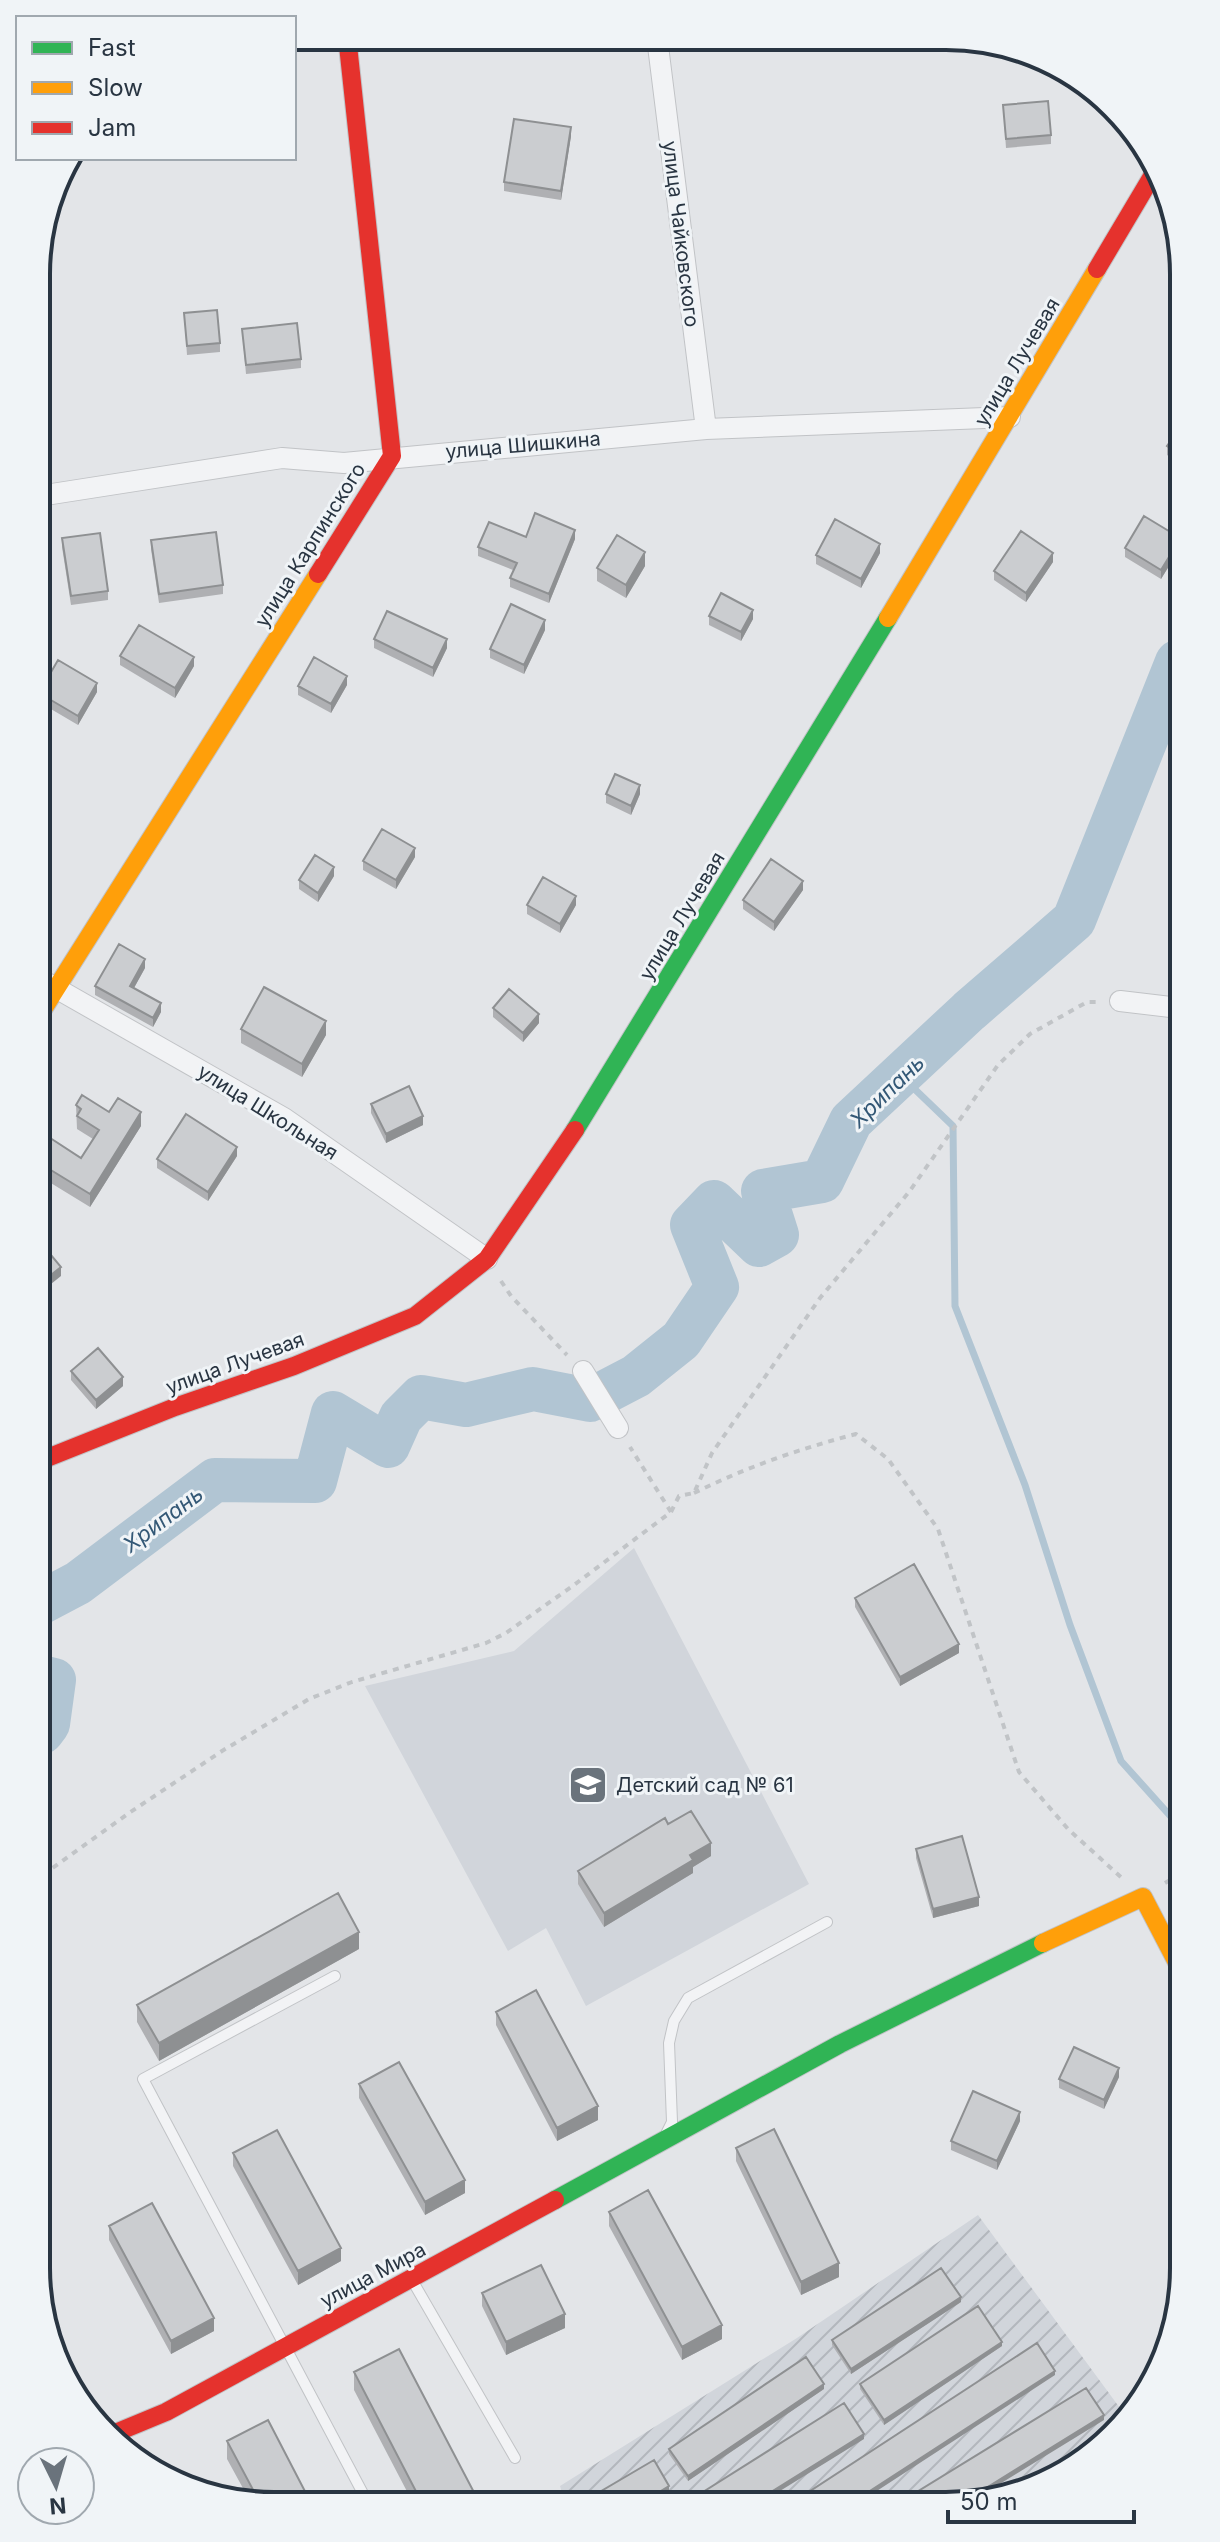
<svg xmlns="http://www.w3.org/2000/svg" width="1220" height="2542" font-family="Inter,sans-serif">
<defs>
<pattern id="industrial-furrows" width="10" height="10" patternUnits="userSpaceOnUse" patternTransform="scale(2)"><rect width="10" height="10" fill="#d1d5db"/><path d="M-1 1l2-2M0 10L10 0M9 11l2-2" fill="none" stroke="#b3b7bd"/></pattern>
</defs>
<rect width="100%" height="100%" fill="#e3e5e8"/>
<path fill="#d1d5db" d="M634,1548l175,336 -223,122 -40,-78 -38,23 -143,-265 149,-35z"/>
<path fill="url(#industrial-furrows)" d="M978,2215l150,204 -49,47 -71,32 -444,2 -4,-14 237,-148z"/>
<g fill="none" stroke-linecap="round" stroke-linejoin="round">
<path stroke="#b1c5d3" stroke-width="7" d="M900,1075l53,51 2,180 70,179 45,140 51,136 61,68"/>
<path stroke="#b1c5d3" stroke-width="44" d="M42,1602l36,-19 137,-103 100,1 18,-68 55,33 13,-29 20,-20 45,8 67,-16 57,11 46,-24 45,-36 36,-53 -25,-62 22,-23 45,43 18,-10 -14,-44 59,-10 29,-60 118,-110 105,-91 103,-258
M42,1677l12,3 -6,44 -6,8"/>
<defs>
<path id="lane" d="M335,1976l-192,103 224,422
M667,2132l5,-10 -3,-79 5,-22 14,-23 139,-76
M412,2280l103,178"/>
<path id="street" d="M657,38l49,391
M39,496l243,-38 62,5 362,-34 304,-12
M40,979l244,139 203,141
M1120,1001l59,7
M583,1371l35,57"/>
<path id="fast" d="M575,1130l313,-512
M555,2200l285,-156 203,-101"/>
<path id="slow" d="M888,618l209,-349
M40,1014l278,-440
M1043,1943l100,-46 39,75"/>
<path id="jam" d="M1097,269l60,-101
M318,574l74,-118 -45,-420
M42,1460l133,-53 119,-41 121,-50 72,-57 88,-129
M108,2436l58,-24 389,-212"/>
</defs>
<use href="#lane" stroke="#c1c3c6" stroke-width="12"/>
<use href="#street" stroke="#c1c3c6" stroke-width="22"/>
<use href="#fast" stroke="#c1c3c6" stroke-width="20"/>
<use href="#slow" stroke="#c1c3c6" stroke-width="20"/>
<use href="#jam" stroke="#c1c3c6" stroke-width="20"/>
<path stroke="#c1c4c7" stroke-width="4" stroke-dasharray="6 6" stroke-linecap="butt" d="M501,1281l10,15 56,59
M694,1493c53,-26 105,-44 162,-59l32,25 50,70 81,243 49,57 55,50
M671,1512l8,-16 15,-3 18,-40 108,-155 89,-106 89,-127 32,-31 57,-32h12
M43,1875l86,-62 93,-62 87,-52 43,-17 134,-39 20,-10 68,-48 97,-73 -41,-65
M1165,1883l17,-10"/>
<use href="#lane" stroke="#f2f3f5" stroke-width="10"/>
<use href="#street" stroke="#f2f3f5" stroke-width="20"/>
<use href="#fast" stroke="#30b455" stroke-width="18"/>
<use href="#slow" stroke="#ff9f0a" stroke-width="18"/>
<use href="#jam" stroke="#e5322d" stroke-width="18"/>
</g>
<path fill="#afb0b3" d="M572,38h49v2l-48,5z
M1003,105l48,30v9l-45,4z
M571,136l-10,64 -57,-9v-9z
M184,313l36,30v9l-33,3z
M242,329l59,30v9l-55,6z
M1177,432v30l-10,-7v-9z
M1177,536v17l-16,26 -36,-22v-9z
M526,537l49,2 -26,64 -39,-16v-9l3,-8 -35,-14v-9z
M62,538l46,53v9l-37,5 -9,-58z
M151,540l72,45v9l-64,9 -8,-54z
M880,553l-19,35 -45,-24v-9z
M1053,562l-27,40 -32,-22v-9z
M645,566l-19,32 -29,-17v-13z
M709,616l44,3 -12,22 -32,-16z
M545,630l-21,44 -34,-16v-9z
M374,639l73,9 -14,29 -59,-29z
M120,656l74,10 -19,32 -55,-33z
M347,685l-16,28 -33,-18v-9z
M39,692h58l-19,33 -39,-23z
M606,794h34l-9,21 -25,-12z
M415,857l-19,32 -33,-19v-9z
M334,876l-16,26 -19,-13v-9z
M803,890l-29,41 -31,-22v-9z
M527,905h49l-16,28 -33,-19z
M145,968l-11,20 27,24 -8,15 -58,-32v-9z
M493,1008l46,15 -16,19 -30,-25z
M241,1029l85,6 -24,42 -61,-34z
M371,1104l52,21 -37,18 -15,-30z
M76,1105l33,7 32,14 -51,81 -49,-30v-45l40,26 12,-19 -16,-10z
M237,1156l-29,45 -51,-33v-9z
M71,1371l52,15 -27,23 -25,-29z
M855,1598l104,55 -59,33 -45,-79z
M668,1824l43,32 -18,11v6l-89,54 -26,-43v-13z
M916,1849l63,57 -46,12 -17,-60z
M359,1949l-200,112 -22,-39v-17z
M496,2012l102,108 -41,21 -61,-116z
M1119,2077l-15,32 -45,-21v-9z
M359,2084l106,109 -40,22 -66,-117z
M1020,2121l-23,49 -46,-20v-9z
M736,2148l103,129 -38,18 -65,-134z
M233,2153l108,108 -43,24 -65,-119z
M609,2212l113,127 -40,21 -73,-134z
M109,2226l105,105 -43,23 -62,-114z
M482,2293l83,35 -59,27 -24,-49z
M961,2302l-110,72 -19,-29v-5z
M1002,2346l-118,79 -24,-36v-5z
M354,2372l124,128 -66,1 -58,-111z
M824,2389l-136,92 -19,-27v-5z
M227,2441l83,60h-60l-23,-42z"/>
<path fill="#8e9092" d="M571,127v9l-10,64v-9z
M575,530v9l-26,64v-9z
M880,544v9l-19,35v-9z
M1177,544v9l-16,26v-9z
M645,552v14l-19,32v-13z
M1053,553v9l-27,40v-9z
M753,610v9l-12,22v-9z
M545,620v10l-21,44v-9z
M447,639v9l-14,29v-9z
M194,657v9l-19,32v-10z
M347,676v9l-16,28v-9z
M97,683v9l-19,33v-9z
M640,785v9l-9,21v-9z
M415,848v9l-19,32v-9z
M334,867v9l-16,26v-9z
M803,881v9l-29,41v-9z
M576,896v9l-16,28v-9z
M145,959v9l-15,27v-9z
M161,1003v9l-8,15v-9z
M539,1014v9l-16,19v-9z
M326,1021v14l-24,42v-13z
M141,1112v14l-51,81v-13z
M423,1116v9l-37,18v-9z
M237,1147v9l-29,45v-9z
M61,1267v9l-20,16v-9z
M123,1377v9l-27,23v-9z
M959,1644v9l-59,33v-9z
M711,1843v13l-18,11v6l-89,54v-14l86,-58z
M979,1897v9l-46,12v-9z
M359,1932v17l-200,112v-18z
M1119,2068v9l-15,32v-9z
M598,2106v14l-41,21v-13z
M1020,2112v9l-23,49v-9z
M465,2180v13l-40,22v-13z
M341,2248v13l-43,24v-14z
M839,2263v14l-38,18v-13z
M961,2297v5l-110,72v-5z
M565,2314v14l-59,27v-13z
M214,2318v13l-43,23v-13z
M722,2325v14l-40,21v-13z
M1002,2342v4l-118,79v-5z
M1055,2371v4l-189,123h-7z
M824,2384v5l-136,92v-5z
M83,2392v13l-2,1 -7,-10z
M1104,2415v5l-127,78h-7z
M864,2434v5l-97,60h-7z
M669,2486v4l-16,9 -7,1z"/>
<path fill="#cbcdd0" stroke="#8e9092" stroke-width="2" d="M1048,101l3,34 -45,4 -3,-34z
M514,119l57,8 -10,64 -57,-9z
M217,310l3,33 -33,3 -3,-33z
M297,323l4,36 -55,6 -4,-36z
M1177,432v21l-10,-7z
M535,513l40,17 -26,64 -39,-16 7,-15 -39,-16 11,-25 37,15z
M1144,516l33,20v8l-16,26 -36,-22z
M835,519l45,25 -19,35 -45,-24z
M1021,531l32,22 -27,40 -32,-22z
M216,532l7,53 -64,9 -8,-54z
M100,533l8,58 -37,5 -9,-58z
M617,535l28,17 -19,33 -29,-17z
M721,593l32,17 -12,22 -32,-16z
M511,604l34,16 -21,45 -34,-16z
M387,611l60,28 -14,29 -59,-29z
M139,625l55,32 -19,31 -55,-32z
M314,657l33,19 -16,28 -33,-18z
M58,660l39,23 -19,33 -39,-23z
M615,774l25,11 -9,21 -25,-12z
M382,829l33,19 -19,32 -33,-19z
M315,855l19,12 -16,26 -19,-13z
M771,859l32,22 -29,41 -31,-22z
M543,877l33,19 -16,28 -33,-19z
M119,944l26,15 -15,27 31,17 -8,15 -58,-32z
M264,987l62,34 -24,43 -61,-35z
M509,989l30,25 -16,19 -30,-25z
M409,1086l14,30 -37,18 -15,-30z
M82,1095l27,17 9,-14 23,14 -51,82 -49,-30v-32l40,26 18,-28 -22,-14 4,-7 -5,-4z
M186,1114l51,33 -29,45 -51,-33z
M41,1243l20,24 -20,16z
M98,1348l25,29 -27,23 -25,-29z
M914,1564l45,80 -59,33 -45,-79z
M691,1811l20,32 -21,12 3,5 -89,53 -26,-42 87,-53 3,6z
M962,1836l17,61 -46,12 -17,-60z
M338,1893l21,39 -200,111 -22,-38z
M536,1990l62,116 -41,22 -61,-116z
M1074,2047l45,21 -15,32 -45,-21z
M399,2062l66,118 -40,22 -66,-118z
M973,2091l47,21 -23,49 -46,-20z
M774,2129l65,134 -38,19 -65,-134z
M277,2130l64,118 -43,23 -65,-118z
M648,2190l74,135 -40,22 -73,-135z
M152,2203l62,115 -43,23 -62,-115z
M541,2265l24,49 -59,28 -24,-49z
M941,2268l20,29 -110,72 -19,-29z
M978,2306l24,36 -118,78 -24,-36z
M44,2319l39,73 -9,4 -30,-66z
M1037,2343l18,28 -196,127 -61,1z
M399,2349l79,151 -57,1 -67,-129z
M806,2357l18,27 -136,92 -19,-27z
M1086,2388l18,27 -134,83h-63z
M844,2403l20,31 -104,65h-52l-5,-7z
M268,2420l42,81h-51l-32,-60z
M1095,2445l2,3 -18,18 -70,31z
M654,2460l15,26 -23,14h-60z"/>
<defs>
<symbol id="school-square" viewBox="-11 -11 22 22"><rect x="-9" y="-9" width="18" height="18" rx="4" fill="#6a737c" stroke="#f0f4f7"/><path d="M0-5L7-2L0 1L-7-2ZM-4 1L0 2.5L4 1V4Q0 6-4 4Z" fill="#fff"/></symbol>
</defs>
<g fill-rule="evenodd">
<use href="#school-square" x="566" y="1763" width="44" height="44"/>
</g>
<g text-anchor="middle" stroke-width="6" stroke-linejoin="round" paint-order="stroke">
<g font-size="20" fill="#293542" stroke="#f0f4f7">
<text transform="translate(681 234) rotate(83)" y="7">улица Чайковского</text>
<text transform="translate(1017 362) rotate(-59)" y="7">улица Лучевая</text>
<text transform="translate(523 445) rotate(-5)" y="7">улица Шишкина</text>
<text transform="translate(310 545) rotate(-58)" y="7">улица Карпинского</text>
<text transform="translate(682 916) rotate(-59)" y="7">улица Лучевая</text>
<text transform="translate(268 1112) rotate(32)" y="7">улица Школьная</text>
<text transform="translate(235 1363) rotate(-20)" y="7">улица Лучевая</text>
<text transform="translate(373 2275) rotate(-28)" y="7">улица Мира</text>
</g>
<g font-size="20" fill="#293542" stroke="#f0f4f7" text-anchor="start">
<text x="616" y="1792">Детский сад № 61</text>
</g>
<g font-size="22" font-style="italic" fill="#335876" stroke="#f0f4f7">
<text transform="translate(887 1091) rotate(-44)" y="8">Хрипань</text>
<text transform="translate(163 1519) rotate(-37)" y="8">Хрипань</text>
</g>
</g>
<path d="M0 0H1220V2542H0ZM274 50H946A224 224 0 0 1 1170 274V2268A224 224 0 0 1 946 2492H274A224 224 0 0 1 50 2268V274A224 224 0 0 1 274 50Z" fill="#f0f4f7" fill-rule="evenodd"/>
<path fill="none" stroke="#293542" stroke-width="4" d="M274 50H946A224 224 0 0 1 1170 274V2268A224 224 0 0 1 946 2492H274A224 224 0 0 1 50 2268V274A224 224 0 0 1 274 50Z"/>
<rect x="16" y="16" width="280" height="144" fill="#f0f4f7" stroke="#a0a8af" stroke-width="2"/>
<rect x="32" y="42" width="40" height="12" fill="#30b455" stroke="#a0a8af" stroke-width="2"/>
<text x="88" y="56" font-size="24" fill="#293542">Fast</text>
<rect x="32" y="82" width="40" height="12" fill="#ff9f0a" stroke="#a0a8af" stroke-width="2"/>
<text x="88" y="96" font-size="24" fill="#293542">Slow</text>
<rect x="32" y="122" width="40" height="12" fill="#e5322d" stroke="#a0a8af" stroke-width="2"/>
<text x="88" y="136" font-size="24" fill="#293542">Jam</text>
<g transform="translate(56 2486) rotate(175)"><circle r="38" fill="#f0f4f7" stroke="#a0a8af" stroke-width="2"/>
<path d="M0-6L14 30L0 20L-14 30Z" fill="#6a737c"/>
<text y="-12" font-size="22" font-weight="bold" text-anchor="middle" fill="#293542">N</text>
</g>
<path d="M948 2510v12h186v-12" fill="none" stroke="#293542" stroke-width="4"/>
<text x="960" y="2510" font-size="24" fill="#293542" stroke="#f0f4f7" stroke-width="6" paint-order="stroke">50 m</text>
</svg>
